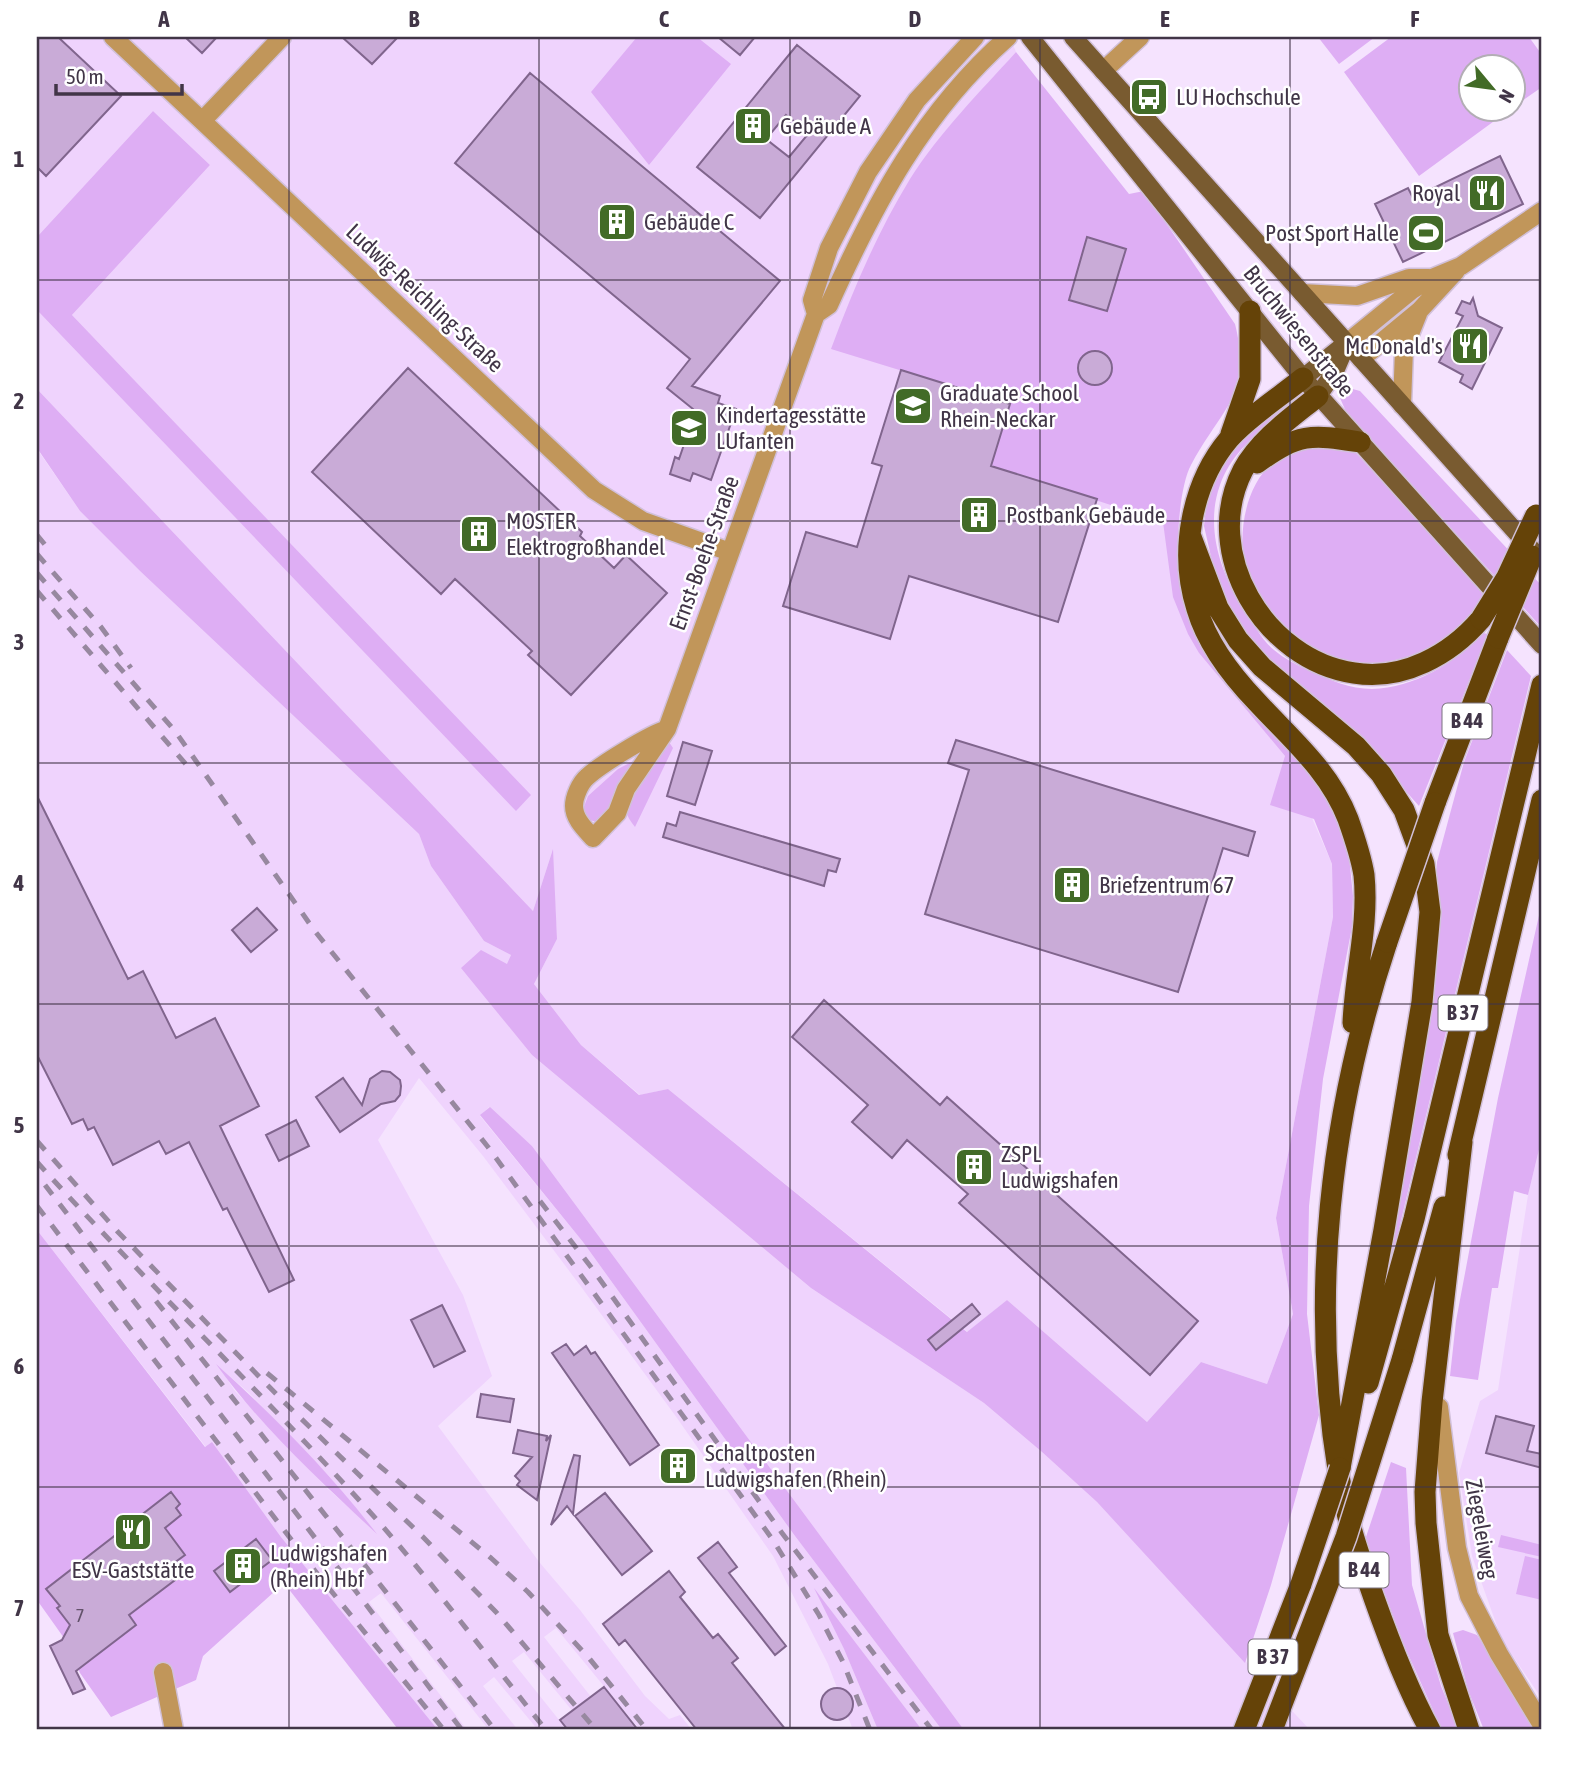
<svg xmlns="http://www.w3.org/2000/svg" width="1579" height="1767" font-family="'Asap Condensed',sans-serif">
<rect width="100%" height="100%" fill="#f5e3fe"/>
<path fill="#efd3fd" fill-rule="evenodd" d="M37,37h973l6,15 -69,77 216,393 36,131 86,103 47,108 1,53 -57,301 17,96 -26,70 -66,-22 -54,60 -140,-122 -39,32 -300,-243 -28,6 -59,-50 -47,-61 23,-45 -5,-87 -19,59 -496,-522v-79l479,500 14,-15 -458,-480 138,-150 -57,-54 -116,126z
M37,449l43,62 60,60 279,263 12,32 53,75 27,14 -16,54 37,46 279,233 173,115 58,49 55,50 213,228h-346l-432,-584 -43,-39 -9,9 103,126 212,294 147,194h-20l-105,-138 27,57 34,81h-25l-25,-66 -55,-108 -96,-138 -95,-130 -99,-132 -64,-78 -41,62 85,155 29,81 -54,50 102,137 40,47 65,86 24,23 11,-4 12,15h-52l-84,-102 -12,9 73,93h-29l-64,-78 -12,9 55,69h-29l-44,-53 -11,9 35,44h-29l-108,-137 -12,9 98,128h-29l-157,-193 -69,-95 -6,5 -169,-217zM219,1367l29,25 81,84 44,53 -45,-40 -46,-48 -47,-50z
M1542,1137v562l-40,-59 -30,-84 -13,-83 21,-72 18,-11 30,-195z"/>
<path fill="#deaef4" d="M637,37h60l34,27 -82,101 -58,-73z
M1318,37h57l-36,27z
M1391,37h138l13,18v32l-30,21v-42h-42v42h42l-93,68 -75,-104z
M1016,52l113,142 15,-3 91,133c18,72 -14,84 -44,141 -13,24 -18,100 -6,125 10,21 28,42 42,61 32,47 64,94 96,141l16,31 10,33 4,40 -1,31 -29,152 -14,127 -2,108 12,101 -48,170 -26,78 -148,-161 -55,-50 -58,-49 -173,-115 -279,-233 -71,-87 20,-18 26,14 4,-9 -27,-14 -53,-75 -12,-32 -279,-263 -60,-60 -43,-63v-59l496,522 20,-62 4,90 -23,45 47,61 58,50 29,-6 299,243 40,-32 140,122 54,-60 66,22 26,-70 -17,-96 57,-301 -1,-53 -18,-45 -44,-14 15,-49 -86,-103 -11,-19 -15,-37 -10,-75 -172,-56 19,-62 -179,-55c22,-59 46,-116 79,-170 29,-46 69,-86 106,-127z
M153,111l57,54 -138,150 459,480 -15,16 -479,-501v-73z
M1349,388l11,3 182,195v42l-195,-214 -7,-16 2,-9z
M1298,393l5,5c-32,25 -69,47 -83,87 -15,41 0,88 23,122 9,13 18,33 31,43 11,9 24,16 37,21 19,9 39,18 61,18 42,-1 83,-26 111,-56l5,1 -69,172 -42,-47 -114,-104 -36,-48 -10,-24 -13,-57 3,-28 15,-34 21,-27z
M1327,444l29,9 129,139c-8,13 -16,29 -28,39 -5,4 -12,7 -18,11 -61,38 -130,23 -175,-33 -32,-38 -29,-119 13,-150 14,-11 33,-12 50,-15z
M1507,650l24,26 -148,620h-4l49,-275 9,-159 27,-100z
M669,742l4,6 -38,79c-4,-5 -10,-13 -9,-20 2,-17 32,-50 43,-65z
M643,756l-29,48 -16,18 -9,-2 -7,-8 6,-16 30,-27z
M1542,902v235l-14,58 -14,-4 -16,97h-6l-14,92 -28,-4 6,-55 42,-223z
M490,1107l42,39 432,584h-22l-147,-194 -212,-294 -103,-127z
M37,1230l168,217 7,-5 69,95 157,193h-43l2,-2 -113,-145 -81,73 -7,24 -85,37 -31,-44 -16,-35 -27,-38z
M216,1364c58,52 113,108 161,170 -57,-53 -116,-107 -161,-170z
M1391,1462l15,6 6,117 29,101 18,44h-17l-39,-87 -38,-103z
M1501,1535l41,10v12l-44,-10z
M1525,1556l17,4v40l-26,-6z
M814,1588l99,130 9,12h-44l-34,-81z
M1463,1630l14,5 61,95h-54l-16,-40 -15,-57z"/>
<path fill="#c9abd7" stroke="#80658d" stroke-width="2" fill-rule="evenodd" d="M37,37h21l63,59 -75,80 -9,-9z
M185,37h32l-15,16z
M342,37h56l-26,27z
M718,37h37l-15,18z
M797,45l63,51 -100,122 -63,-51zM786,115l23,18 -20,24 -23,-18z
M530,73l250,208 -88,105 28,10 -2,7 18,6 -25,71 -18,-7 -3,8 -20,-7 5,-17 4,2 9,-26 -3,-1 8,-23 -26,-21 23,-29 -235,-196z
M1500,156l23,48 -120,58 -28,-58 33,-16 5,10z
M1087,237l39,12 -19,62 -38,-11z
M1473,298l5,18 24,12 -30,61 -12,-7 3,-7 -24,-13 24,-46 -7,-3 6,-12 8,3z
M1078 368a17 17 0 1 1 34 0a17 17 0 1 1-34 0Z
M408,368l174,164 -2,4 34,32 12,-13 41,38 -96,102 -43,-40 4,-4 -77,-72 -14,15 -129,-122z
M901,370l109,34 -19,62 106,33 -39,123 -149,-46 -19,63 -107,-33 23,-74 51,15 25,-81 -10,-3z
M956,740l299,92 -7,24 -25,-8 -45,144 -253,-78 44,-144 -21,-7z
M683,742l29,9 -17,54 -28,-9z
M37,796l91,183 15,-8 33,67 39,-20 44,88 -39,20 74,154 -25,12 -42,-84 -4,2 -34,-68 -23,12 -7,-13 -46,24 -19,-38 -6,3 -5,-11 -11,5 -35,-69z
M680,812l160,47 -4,13 -8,-2 -4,16 -161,-49 4,-14 9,3z
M257,908l20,22 -26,22 -19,-22z
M824,1000l116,105 7,-8 251,224 -48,54 -191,-172 9,-9 -61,-54 -15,18 -40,-36 16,-17 -76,-68z
M382,1071l8,1 10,8 1,6 -1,9 -5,6 -14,3 -41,28 -24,-35 27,-19 19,27 8,-26z
M296,1120l13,26 -30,15 -13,-26z
M972,1304l8,10 -44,36 -8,-10z
M442,1305l23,46 -31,16 -23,-47z
M566,1344l8,11 12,-9 5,8 4,-2 64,93 -29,20 -78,-112z
M481,1394l33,5 -4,23 -33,-5z
M1496,1416l38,10 -7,25 15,3v14l-56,-15z
M518,1430l29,6 -1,5 5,-6 -14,65 -20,-15 3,-4 -5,-5 17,-19 -19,-4z
M574,1455l6,1 -7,58 -6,-8 -16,19z
M171,1492l9,12 -4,4 5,7 -16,13 20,27 -15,11 9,11 -50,38 7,10 -60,46 9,18 -12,5 -23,-48 12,-6 8,-15 -13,-17 3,-2 -14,-17z
M605,1493l47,58 -30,24 -47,-59z
M256,1539l16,21 -42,32 -16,-21z
M718,1542l19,25 -8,6 57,73 -11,9 -77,-97z
M669,1571l16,21 -5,5 33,41 5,-4 20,24 -6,5 54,67h-89l-72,-90 -6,5 -16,-21z
M604,1687l34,43h-70l-8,-10z
M821 1704a16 16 0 1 1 32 0a16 16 0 1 1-32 0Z"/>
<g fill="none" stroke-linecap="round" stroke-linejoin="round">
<defs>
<path id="minor" d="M113,37l481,453 49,31 87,31
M1103,71l37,-34
M203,120l79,-83
M1302,293l55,3 52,-18h20
M816,314l-4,-14 17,-52 39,-76 49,-72 58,-63
M1347,343l65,-53 20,-12 29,-12 81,-55
M1361,359l58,-48 37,-40
M1402,405l2,-56 14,-35
M667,729c-18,6 -66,35 -80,48 -7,6 -13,20 -13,29 0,13 11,23 19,32l24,-25 9,-24 41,-60 149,-415 13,-9c46,-102 94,-193 179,-268
M1439,1407l18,141 12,48 30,58 43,71
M163,1672l11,58"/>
<path id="major" d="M1030,37l273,341 239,267
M1073,37l469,524
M1303,378l41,-33
M1318,396l17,-25 12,-28"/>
<path id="highway" d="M1303,378c-22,18 -56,40 -74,61 -38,45 -50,114 -32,170 10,34 36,68 60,93 34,37 72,68 91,117 6,17 13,37 16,56 5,50 -9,98 -11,148
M1318,396c-27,22 -58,43 -75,74 -43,83 22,190 111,203 49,8 96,-18 127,-54
M1231,434l19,-55v-68
M1257,463c42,-30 53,-29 103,-21
M1191,537l27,71 20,32 24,27 94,79 25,28 23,36 20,54 6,48 -8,90 -38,228 -44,238
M1435,803l63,-165
M1387,942c-57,172 -78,354 -48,534 7,42 21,82 35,122 16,45 33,90 56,132
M1462,1142l-30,260 -7,90 1,31 12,112 31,95
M1458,1155l84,-355
M1402,1360l42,-153
M1368,1383l46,-164 128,-534
M1244,1730l57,-146"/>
</defs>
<use href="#minor" stroke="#d1c0d9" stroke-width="21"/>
<use href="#major" stroke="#d1c0d9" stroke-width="21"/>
<use href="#highway" stroke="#d1c0d9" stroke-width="24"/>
<use href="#minor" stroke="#c1965a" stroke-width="18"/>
<use href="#major" stroke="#795b30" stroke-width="18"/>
<use href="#highway" stroke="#654308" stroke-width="21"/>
<path stroke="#97889f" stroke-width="5" stroke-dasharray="12 12" stroke-linecap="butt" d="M37,535l9,11
M37,554l64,73 30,41
M37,573l138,158 139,199 174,217 285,393 46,75 24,47 27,68
M37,591l153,178
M37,1141l81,91 165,169 140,136 73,75 100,118
M37,1162c104,115 217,223 322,338 67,73 125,153 187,230
M45,1185l417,545
M540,1201l51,66 191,266 150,197
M37,1206l282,370 125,154
M156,1301l339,429
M267,1373l224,185 37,34 61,66 58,72"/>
<defs>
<path id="highway-bridge" d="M1481,619l26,-42 29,-62
M1498,638l34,-82
M1387,942l48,-139
M1301,1584l39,-116
M1272,1730l74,-193 56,-177"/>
</defs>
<use href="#highway-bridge" stroke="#d1c0d9" stroke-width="24" stroke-linecap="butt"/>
<use href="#highway-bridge" stroke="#654308" stroke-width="21"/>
</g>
<path fill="none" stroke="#413547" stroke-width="2" stroke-opacity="0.55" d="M289,37v1693M539,37v1693M790,37v1693M1040,37v1693M1290,37v1693M37,280h1505M37,521h1505M37,763h1505M37,1004h1505M37,1246h1505M37,1487h1505"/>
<defs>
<symbol id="bus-square" viewBox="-11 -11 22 22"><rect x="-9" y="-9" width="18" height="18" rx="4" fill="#426b27" stroke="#fff"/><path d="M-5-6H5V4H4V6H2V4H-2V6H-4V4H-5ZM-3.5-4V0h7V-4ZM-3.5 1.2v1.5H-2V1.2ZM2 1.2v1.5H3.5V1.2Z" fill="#fff"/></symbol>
<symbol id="building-square" viewBox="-11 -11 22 22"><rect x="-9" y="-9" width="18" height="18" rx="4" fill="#426b27" stroke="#fff"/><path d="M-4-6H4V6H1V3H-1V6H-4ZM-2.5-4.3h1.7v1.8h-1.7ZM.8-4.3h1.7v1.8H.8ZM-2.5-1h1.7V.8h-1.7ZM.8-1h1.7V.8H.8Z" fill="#fff"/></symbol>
<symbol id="restaurant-square" viewBox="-11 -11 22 22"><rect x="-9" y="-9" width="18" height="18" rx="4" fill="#426b27" stroke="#fff"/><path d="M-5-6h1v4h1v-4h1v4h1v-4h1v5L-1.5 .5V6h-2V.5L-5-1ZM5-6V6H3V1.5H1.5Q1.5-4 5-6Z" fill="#fff"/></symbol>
<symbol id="stadium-square" viewBox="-11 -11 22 22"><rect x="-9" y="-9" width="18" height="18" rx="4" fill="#426b27" stroke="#fff"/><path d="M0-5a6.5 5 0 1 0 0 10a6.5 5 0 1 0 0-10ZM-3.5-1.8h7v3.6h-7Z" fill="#fff"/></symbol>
<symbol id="university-square" viewBox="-11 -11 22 22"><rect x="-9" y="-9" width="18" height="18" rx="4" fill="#426b27" stroke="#fff"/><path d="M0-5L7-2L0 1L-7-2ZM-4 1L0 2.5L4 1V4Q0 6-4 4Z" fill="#fff"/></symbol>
<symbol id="school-square" viewBox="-11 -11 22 22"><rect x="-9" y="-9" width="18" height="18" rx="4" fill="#426b27" stroke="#fff"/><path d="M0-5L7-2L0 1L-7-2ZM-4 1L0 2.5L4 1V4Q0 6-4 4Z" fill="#fff"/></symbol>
</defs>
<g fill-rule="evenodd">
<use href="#bus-square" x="1127" y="75" width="44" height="44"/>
<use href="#building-square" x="731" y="104" width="44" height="44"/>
<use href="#restaurant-square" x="1465" y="171" width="44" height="44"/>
<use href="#building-square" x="595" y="200" width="44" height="44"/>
<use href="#stadium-square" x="1404" y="211" width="44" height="44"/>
<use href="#restaurant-square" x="1448" y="324" width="44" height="44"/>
<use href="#university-square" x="891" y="384" width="44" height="44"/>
<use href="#school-square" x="667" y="406" width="44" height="44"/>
<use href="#building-square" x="957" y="493" width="44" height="44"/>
<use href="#building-square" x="457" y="512" width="44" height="44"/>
<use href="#building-square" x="1050" y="863" width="44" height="44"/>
<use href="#building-square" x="952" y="1145" width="44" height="44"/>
<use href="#building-square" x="656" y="1444" width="44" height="44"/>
<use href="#restaurant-square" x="111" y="1510" width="44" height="44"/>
<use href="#building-square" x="221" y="1544" width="44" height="44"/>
</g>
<g text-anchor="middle" stroke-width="5" stroke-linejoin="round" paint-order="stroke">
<g font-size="19" fill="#63526b">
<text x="80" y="1622">7</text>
</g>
<g fill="#fff" stroke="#7a727e" stroke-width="2">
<rect x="1442.5" y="703.5" width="49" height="35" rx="5"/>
<rect x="1438.5" y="995.5" width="49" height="35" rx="5"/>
<rect x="1339.5" y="1552.5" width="49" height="35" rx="5"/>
<rect x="1248.5" y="1639.5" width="49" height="35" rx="5"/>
</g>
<g font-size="21" font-weight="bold" fill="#413547">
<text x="1467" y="728">B 44</text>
<text x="1463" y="1020">B 37</text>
<text x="1364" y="1577">B 44</text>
<text x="1273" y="1664">B 37</text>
</g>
<g font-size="23" fill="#413547" stroke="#fff" text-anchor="start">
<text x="1176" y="105">LU Hochschule</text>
<text x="780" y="134">Gebäude A</text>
<text x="1460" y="201" text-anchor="end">Royal</text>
<text x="644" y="230">Gebäude C</text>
<text x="1399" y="241" text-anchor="end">Post Sport Halle</text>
<text x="1443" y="354" text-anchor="end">McDonald's</text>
<text x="940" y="401">Graduate School<tspan x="940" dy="26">Rhein-Neckar</tspan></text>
<text x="716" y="423">Kindertagesstätte<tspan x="716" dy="26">LUfanten</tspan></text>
<text x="1006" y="523">Postbank Gebäude</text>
<text x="506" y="529">MOSTER<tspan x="506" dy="26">Elektrogroßhandel</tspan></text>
<text x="1099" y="893">Briefzentrum 67</text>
<text x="1001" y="1162">ZSPL<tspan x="1001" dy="26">Ludwigshafen</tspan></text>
<text x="705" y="1461">Schaltposten<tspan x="705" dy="26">Ludwigshafen (Rhein)</tspan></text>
<text x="270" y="1561">Ludwigshafen<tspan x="270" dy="26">(Rhein) Hbf</tspan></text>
<text x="133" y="1578" text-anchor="middle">ESV-Gaststätte</text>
</g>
<g font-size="23" fill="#413547" stroke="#fff">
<text transform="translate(425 298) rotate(43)" y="8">Ludwig-Reichling-Straße</text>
<text transform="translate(1299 331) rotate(51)" y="8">Bruchwiesenstraße</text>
<text transform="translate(704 553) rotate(-70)" y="8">Ernst-Boehe-Straße</text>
<text transform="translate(1482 1529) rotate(80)" y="8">Ziegeleiweg</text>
</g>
</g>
<rect width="1579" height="1767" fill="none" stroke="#ffffff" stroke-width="77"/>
<g transform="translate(1492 88) rotate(119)"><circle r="33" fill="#ffffff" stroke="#b3aeb5" stroke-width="2"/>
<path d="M0-5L12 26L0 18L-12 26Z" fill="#426b27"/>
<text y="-10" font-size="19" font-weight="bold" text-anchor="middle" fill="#413547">N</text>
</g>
<path d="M56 84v10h126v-10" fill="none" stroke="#413547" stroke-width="3.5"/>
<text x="66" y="84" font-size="21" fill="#413547" stroke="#ffffff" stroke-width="5" paint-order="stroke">50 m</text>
<rect x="38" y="38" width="1502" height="1690" fill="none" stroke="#413547" stroke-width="2.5"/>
<g font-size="23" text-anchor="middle" font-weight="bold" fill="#413547">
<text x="164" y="27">A</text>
<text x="414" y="27">B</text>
<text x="664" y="27">C</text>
<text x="915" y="27">D</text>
<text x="1165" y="27">E</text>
<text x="1415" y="27">F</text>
<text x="19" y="167">1</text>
<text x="19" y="409">2</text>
<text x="19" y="650">3</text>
<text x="19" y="891">4</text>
<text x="19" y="1133">5</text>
<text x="19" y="1374">6</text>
<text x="19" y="1616">7</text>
</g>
</svg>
